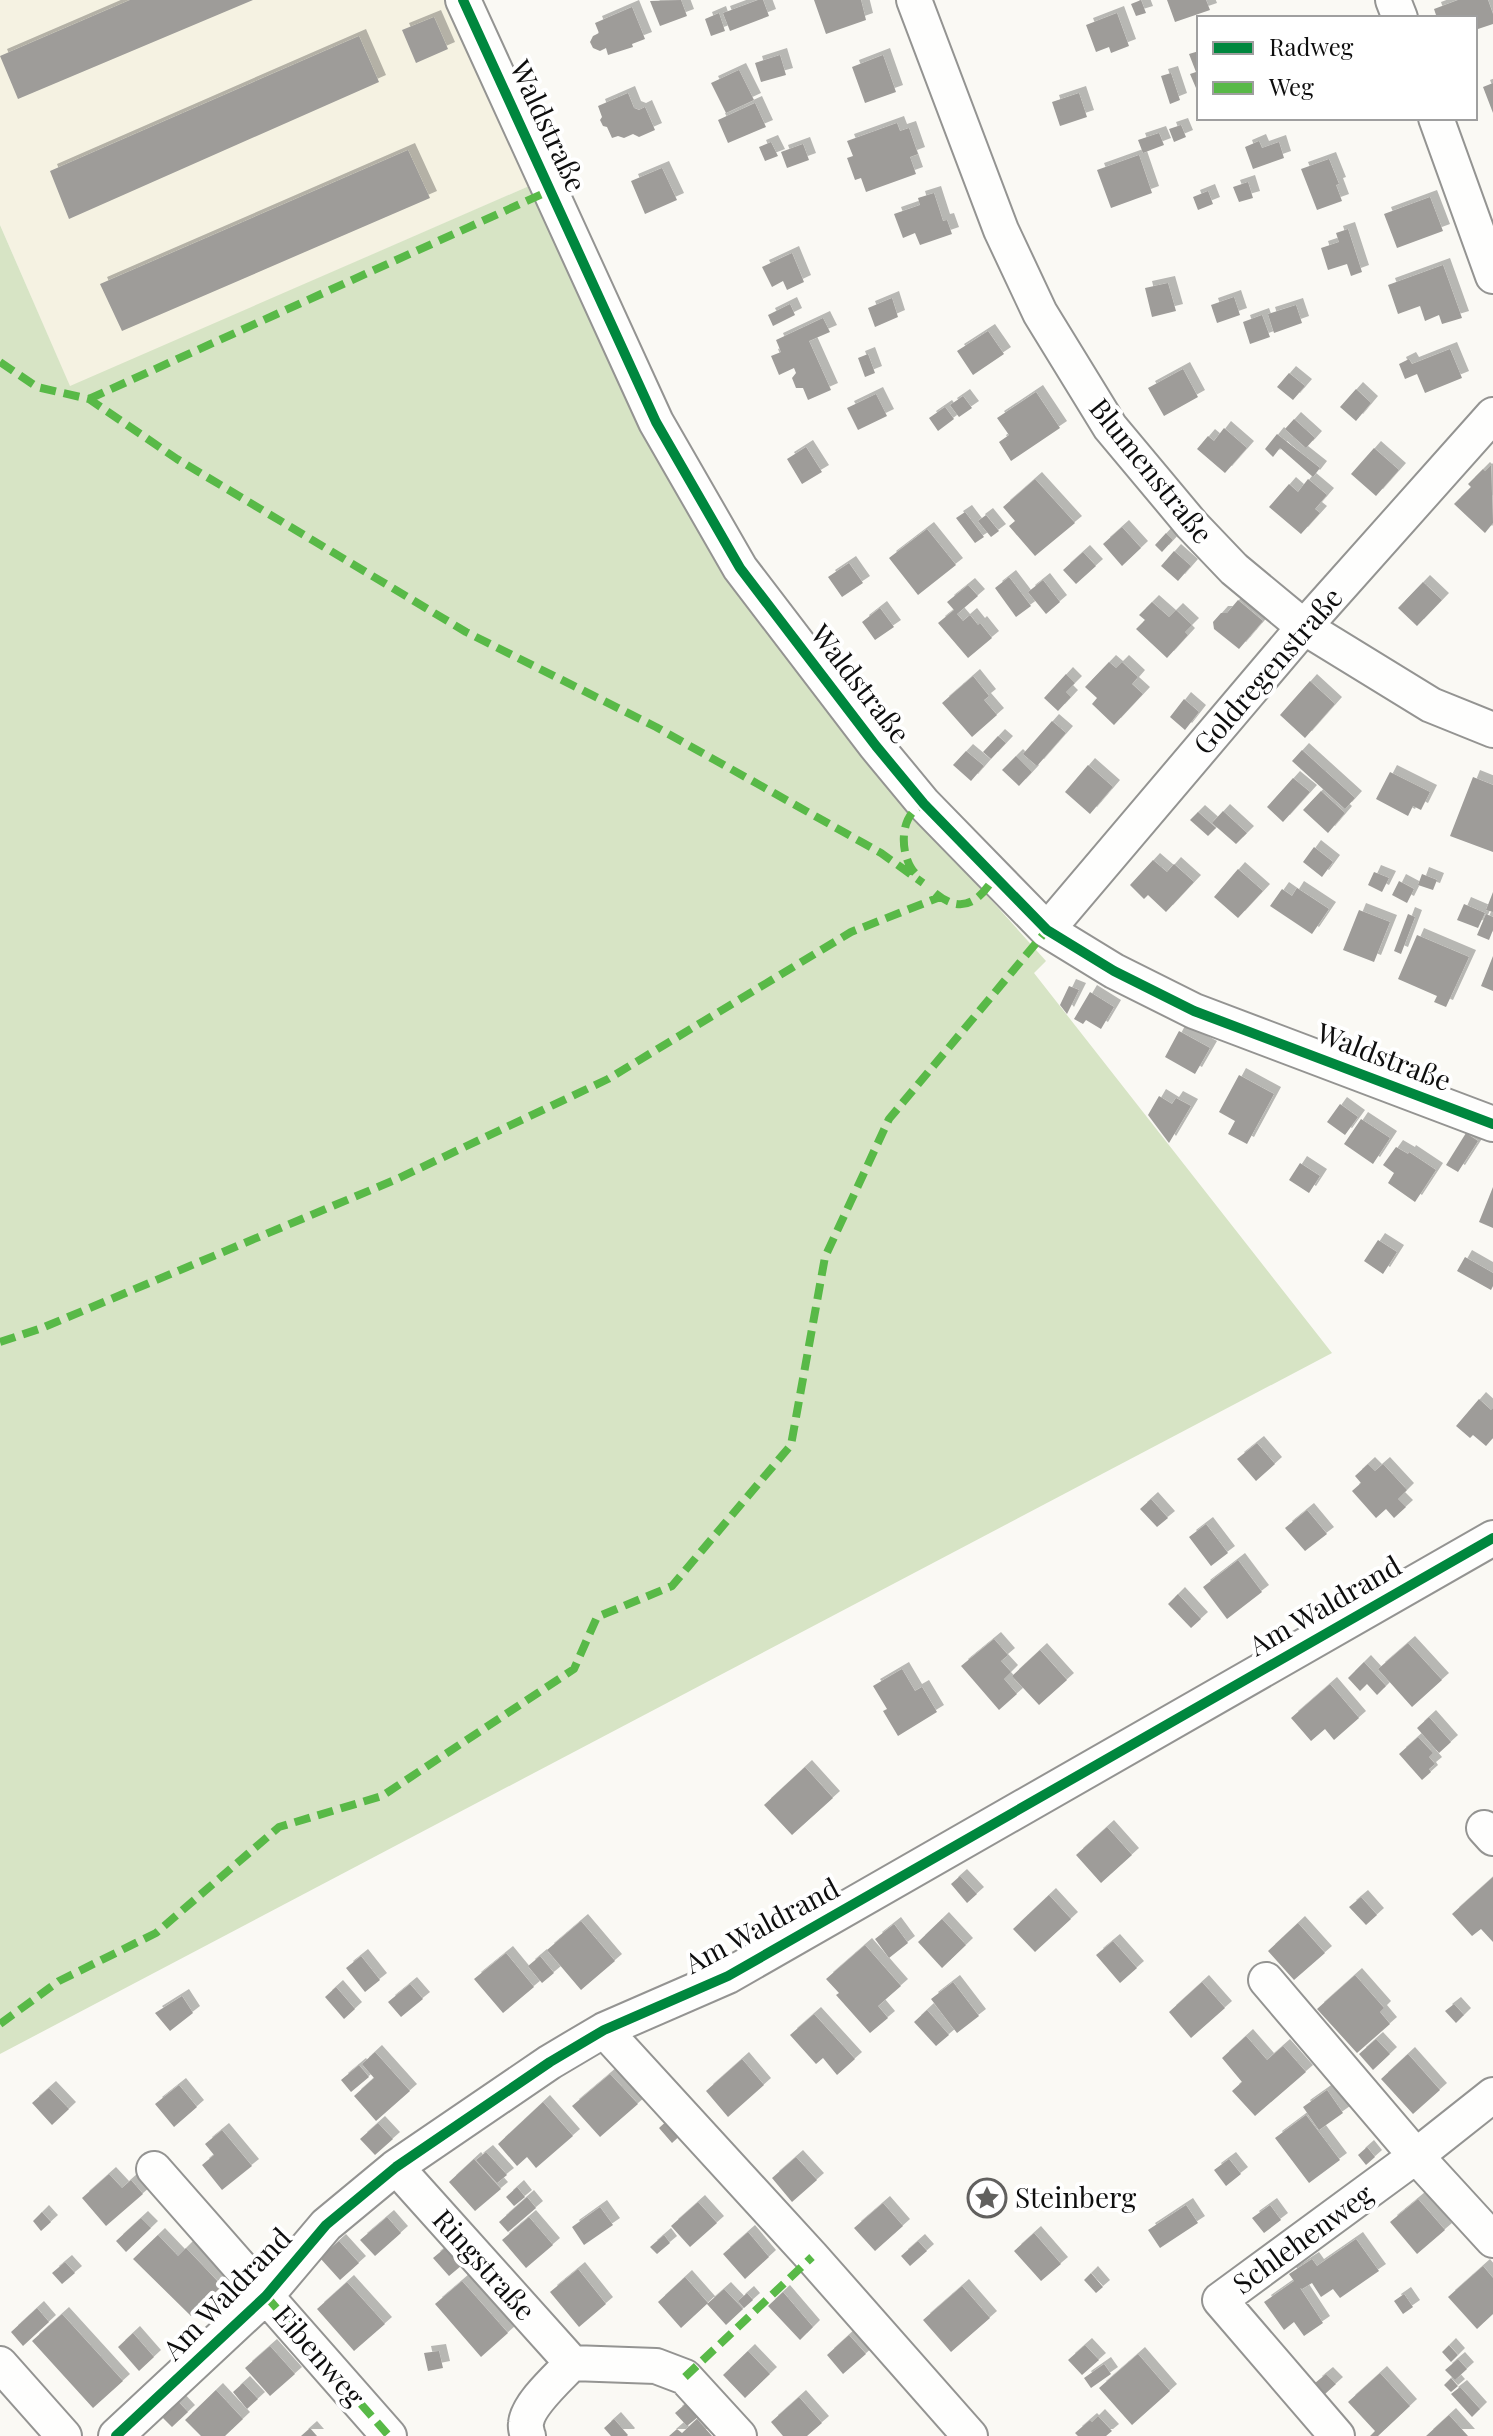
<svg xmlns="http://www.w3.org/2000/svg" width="1493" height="2436" font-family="'Playfair Display',serif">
<defs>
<filter id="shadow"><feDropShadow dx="7" dy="-7" stdDeviation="0" flood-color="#0004"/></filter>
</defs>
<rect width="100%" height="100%" fill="#faf9f4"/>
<path fill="#f5f2e2" d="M0,0h454l82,183 -466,204 -70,-162z"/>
<path fill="#d7e4c5" d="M536,183l89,204 287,425 134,149 -12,12 298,380 -1332,701v-1829l70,161z"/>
<path fill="#9e9c99" filter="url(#shadow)" d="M130,0h123l-235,99 -18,-43z
M681,0l6,16 -27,10 -10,-25z
M758,0h5l6,16 -39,15 -7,-18z
M814,0h47l5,20 -40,14z
M1141,0l5,13 -10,3 -5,-12z
M1167,0h39l4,10 -35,12z
M1458,0h30l5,14v10l-18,6v-12h-38l-3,-9z
M632,7l13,32 -13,5 1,3 -25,8 -2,-7 -6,3 -7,-3 -3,-6 3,-6 6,-3 -4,-10z
M719,13l6,18 -14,5 -6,-17z
M1117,13l12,33 -18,7 -2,-6 -13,5 -10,-27z
M434,17l14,32 -32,14 -14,-33z
M359,36l20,46 -310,137 -19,-48z
M1199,51v36l-3,1 -6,-14 6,-2 -7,-18z
M780,55l6,20 -25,7 -6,-19z
M883,55l13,37 -31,11 -13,-36z
M739,70l15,30 -28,13 -15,-30z
M1171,73l9,27 -10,4 -9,-28z
M1493,83v30l-10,-26z
M628,93l6,15 5,2 6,-3 10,23 -16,7 -6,-3 -9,4 -6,-2 -6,2 -5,-11 -4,-1 -3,-6 2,-3 -4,-11z
M1079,93l8,24 -27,9 -8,-24z
M755,103l11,24 -38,16 -10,-23z
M897,123l3,8 9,-3 9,26 -8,3 6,17 -50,18 -5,-14 -6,2 -8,-22 6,-2 -6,-15z
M1181,125l5,12 -12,5 -5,-13z
M1159,133l5,12 -21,8 -5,-13z
M1259,141l3,7 17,-6 5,16 -31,11 -8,-22z
M771,142l7,14 -13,5 -6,-14z
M803,144l6,16 -22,8 -6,-16z
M408,150l22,48 -308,133 -22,-47z
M1139,155l13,38 -41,15 -14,-38z
M1329,159l10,25 -3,1 6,16 -25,9 -16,-41z
M662,168l15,32 -32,14 -14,-33z
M1248,182l5,16 -14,4 -6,-15z
M1208,191l5,13 -15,6 -5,-13z
M934,193l9,28 4,-1 5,14 -32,11 -5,-12 -12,5 -9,-24 26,-9 -2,-7z
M1430,197l13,34 -46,17 -13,-34z
M1348,229l14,43 -11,4 -4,-12 -19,6 -7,-22 18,-6 -3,-9z
M792,253l12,29 -17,8 -4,-9 -11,6 -10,-20z
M1443,265l19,53 -20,6 -3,-9 -14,6 -5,-15 -22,8 -10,-29z
M1168,283l8,28 -24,6 -7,-29z
M1234,297l6,18 -23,8 -6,-18z
M892,298l6,19 -23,10 -7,-19z
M790,304l5,11 -22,11 -5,-11z
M1296,305l6,18 -28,10 -6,-19z
M1262,315l8,22 -20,7 -7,-22z
M823,318l7,14 -21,9 22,49 -23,10 -5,-12h-7l-4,-10 4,-5 -2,-5 -15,7 -8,-19 10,-4 -5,-12z
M988,331l16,23 -31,21 -16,-24z
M1450,349l12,29 -37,15 -8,-19 -12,5 -6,-15 10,-5 3,5z
M868,354l7,19 -10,4 -7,-19z
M1183,369l15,28 -34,19 -16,-28z
M1289,373l16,13 -12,14 -16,-13z
M1356,389l15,14 -15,18 -16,-14z
M1036,392l24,36 -49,33 -12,-19 10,-7 -12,-17z
M876,394l11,22 -29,14 -11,-22z
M963,396l9,12 -13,9 -9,-12z
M945,407l9,12 -16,12 -9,-13z
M1294,419l21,19 -9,10 -21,-19z
M1224,428l23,20 -22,25 -28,-24 11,-13 6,5z
M1277,434l43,34 -7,9 -33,-29 -7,9 -8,-8z
M806,447l16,25 -20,12 -15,-25z
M1374,448l25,22 -23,26 -25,-22z
M1491,465l2,58 -8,10 -31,-29 17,-17 -3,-3 15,-15 2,2z
M1035,479l40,44 -40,33 -26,-30 6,-5 -12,-14z
M1308,479l19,16 -12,14 5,4 -19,21 -32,-27 20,-23 9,8z
M965,512l19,25 -9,6 -19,-25z
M986,515l13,16 -8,6 -13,-16z
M1122,527l19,21 -19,18 -19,-22z
M927,529l29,36 -38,30 -29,-37z
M1166,533l7,7 -11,12 -7,-7z
M1174,551l17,15 -13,15 -17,-15z
M1083,552l13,14 -20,18 -13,-14z
M849,563l14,20 -21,14 -14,-20z
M1009,577l22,29 -15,11 -21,-29z
M1043,580l17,22 -14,12 -18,-22z
M1423,582l19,18 -25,26 -19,-18z
M968,585l10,11 -21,18 6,7 7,-6 8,10 2,-2 12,15 -24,20 -30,-35 16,-13 -7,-8z
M1238,600l25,21 -24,28 -25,-20 -1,-7 8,-9h6z
M1152,602l17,15 7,-7 16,15 -7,7 3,3 -21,23 -31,-29 9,-9 -6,-5z
M880,608l14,19 -19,13 -13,-18z
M1109,662l7,6 6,-6 16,15 -6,7 11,10 -29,31 -22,-21 5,-6 -12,-11z
M1066,674l9,9 -9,9 5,5 -13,14 -14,-13z
M973,676l16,20 -5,4 13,15 -25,22 -30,-34z
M1310,681l25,23 -30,34 -25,-23z
M1184,699l15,13 -14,18 -15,-13z
M1052,721l14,12 -29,33 -14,-12z
M998,736l8,7 -15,16 -8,-7z
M1302,750l53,48 -10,11 -53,-48z
M966,751l18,15 -13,15 -18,-16z
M1016,756l16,16 -13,14 -17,-16z
M1088,765l25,22 -23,27 -25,-22z
M1390,772l40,20 -9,18 -8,-4 -5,10 -32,-17z
M1473,777l20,8v67l-43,-16z
M1293,778l17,14 -27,30 -16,-15z
M1321,791l24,22 -17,20 -25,-23z
M1223,811l24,22 -11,11 -24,-21z
M1198,812l18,16 -8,8 -18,-16z
M1314,847l19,15 -11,15 -19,-15z
M1153,860l14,12 7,-8 20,18 -28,30 -18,-17 -4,4 -14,-14z
M1238,869l25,22 -25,27 -24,-21z
M1374,872l15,6 -7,14 -14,-7z
M1422,874l15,6 -4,10 -15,-5z
M1399,881l15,8 -7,14 -15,-8z
M1297,888l32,21 -17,25 -42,-28 12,-17 10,7z
M1493,892v20l-7,-2z
M1464,904l21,9 -7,15 -21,-8z
M1359,910l31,12 -16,40 -31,-12z
M1408,914l7,3 -14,37 -7,-3z
M1486,914l7,3v13l-4,10 -12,-5z
M1417,935l52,22 -23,50 -12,-5 3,-6 -39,-17z
M1493,956v35l-12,-5z
M1069,986l10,4 -12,24 -7,-9z
M1090,992l24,15 -13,22 -15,-9 -3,4 -9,-5z
M1179,1031l31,17 -15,26 -30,-17z
M1239,1075l35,19 -27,50 -19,-10 7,-13 -16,-9z
M1159,1096l13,8 4,-6 15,8 -22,37 -21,-28z
M1340,1104l18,13 -13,18 -18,-13z
M1361,1119l29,19 -17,26 -29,-20z
M1466,1133l12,8 -20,31 -12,-7z
M1396,1147l12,7 1,-2 27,18 -21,32 -27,-19 6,-10 -11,-8z
M1300,1163l20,13 -11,17 -20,-13z
M1493,1187v41l-14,-6z
M1378,1240l19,12 -14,22 -19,-13z
M1465,1257l28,16v13l-2,4 -34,-19z
M1479,1399l12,11 2,-2v30l-7,8 -13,-11 -3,3 -14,-12z
M1257,1443l18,21 -19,17 -19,-22z
M1368,1464l7,7 8,-7 24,26 -9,9 8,8 -12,11 -8,-9 -10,9 -24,-27 9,-8 -6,-7z
M1151,1499l17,19 -11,9 -17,-18z
M1307,1510l20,24 -22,17 -20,-23z
M1206,1524l22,29 -17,13 -22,-29z
M1238,1560l24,32 -35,27 -24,-32z
M1178,1594l23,25 -10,9 -23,-24z
M994,1639l14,16 -7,6 10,11 -7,7 13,15 -18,16 -38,-44z
M1408,1643l34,37 -30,27 -34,-38z
M1040,1650l27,30 -28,25 -27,-29z
M1364,1662l22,24 -9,9 -10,-11 -7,7 -12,-13z
M902,1669l13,22 7,-4 15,25 -39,24 -15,-25 4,-2 -14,-23z
M1330,1684l29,34 -25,22 -9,-11 -14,12 -20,-23z
M1429,1717l22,25 -12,11 -22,-25z
M1418,1737l15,16 -4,4 6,7 -6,5 2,3 -9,8 -23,-26z
M805,1767l28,31 -41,37 -28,-30z
M1107,1827l25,28 -31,28 -25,-28z
M960,1876l17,18 -10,9 -16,-19z
M1493,1877v65l-12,-13 -9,7 -20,-22z
M1049,1895l22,24 -36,33 -22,-23z
M1361,1897l16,18 -11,10 -17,-18z
M942,1919l24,26 -24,23 -24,-26z
M581,1921l34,40 -34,29 -34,-40z
M1298,1923l27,30 -31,27 -26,-29z
M894,1924l14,19 -19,15 -14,-19z
M1113,1941l24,27 -17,15 -24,-28z
M865,1945l36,41 -23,20 10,12 -18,15 -34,-38 3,-2 -13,-14z
M506,1953l28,34 -31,26 -29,-34z
M361,1956l19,24 -15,12 -19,-24z
M540,1956l14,17 -12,10 -14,-17z
M1355,1975l29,33 -4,4 10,12 -33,29 -40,-44z
M953,1982l26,34 -22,17 -26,-34z
M1202,1982l23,26 -34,30 -22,-26z
M410,1984l13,15 -22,18 -13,-15z
M336,1987l19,22 -11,10 -19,-22z
M182,1996l11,17 -23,18 -15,-18z
M1454,2004l10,11 -8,8 -11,-12z
M927,2010l22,25 -13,11 -22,-24z
M814,2014l41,45 -18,16 -14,-17 -7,6 -26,-29z
M1246,2036l21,24 16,-14 23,26 -51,44 -23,-25 10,-9 -20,-24z
M1376,2039l14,15 -17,16 -14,-16z
M375,2052l35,39 -34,30 -22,-25 20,-18 -12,-14z
M1408,2054l32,36 -27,24 -32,-35z
M742,2059l22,26 -36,32 -22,-26z
M359,2065l10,12 -18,15 -10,-12z
M610,2074l28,30 -38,33 -28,-31z
M179,2085l18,22 -23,20 -19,-23z
M49,2088l20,21 -17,16 -20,-22z
M1327,2090l16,23 -24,17 -16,-23z
M543,2102l30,34 -37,32 -9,-11 -10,9 -19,-22z
M1306,2115l34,45 -31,23 -34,-45z
M671,2117l13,15 -12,11 -13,-15z
M378,2123l15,16 -18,16 -15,-16z
M222,2130l30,36 -30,24 -20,-25 12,-10 -9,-11z
M1367,2147l8,10 -9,8 -8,-10z
M486,2152l21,23 -10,8 -21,-23z
M796,2157l21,23 -25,22 -20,-24z
M474,2159l27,30 -26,22 -26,-29z
M1229,2159l12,15 -15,12 -12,-16z
M109,2174l13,14 9,-8 12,14 -37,32 -24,-28z
M517,2187l8,10 -11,9 -8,-9z
M527,2197l9,11 -28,24 -9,-10z
M1418,2199l27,31 -28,24 -27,-32z
M698,2202l19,21 -27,24 -19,-21z
M883,2203l20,23 -28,25 -21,-23z
M1186,2205l12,18 -38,25 -12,-18z
M1270,2205l11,15 -17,13 -12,-15z
M600,2207l13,18 -29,20 -12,-18z
M42,2212l9,10 -10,9 -8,-10z
M387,2217l14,16 -26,23 -15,-16z
M529,2217l24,28 -27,23 -24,-28z
M141,2218l10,10 -25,24 -10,-11z
M748,2232l21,25 -24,22 -22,-25z
M1034,2233l27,31 -20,17 -27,-30z
M158,2235l20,21 8,-8 36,38 -31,30 -58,-57z
M664,2235l6,8 -13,11 -7,-7z
M1356,2239l23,32 -39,27 -7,-9 -12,8 -9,-14 -10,6 -2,-1 23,35 -19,13 -10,-14 -10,8 -20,-28 30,-21 -5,-7 23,-15 5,7z
M339,2241l20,22 -19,17 -20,-22z
M918,2241l9,10 -17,15 -9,-10z
M445,2248l16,18 -12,10 -16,-18z
M65,2262l10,11 -13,11 -10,-11z
M1483,2266l10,12v36l-16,15 -29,-32z
M578,2269l28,35 -27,23 -29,-35z
M1091,2273l12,14 -7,6 -12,-13z
M685,2277l23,26 -27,25 -23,-26z
M462,2281l46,52 -27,24 -46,-53z
M347,2282l38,42 -31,27 -37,-42z
M962,2286l28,32 -39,34 -28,-32z
M724,2289l19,20 -17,16 -19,-21z
M783,2292l30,35 -13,13 -32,-34z
M747,2293l6,7 -9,8 -6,-7z
M1404,2294l9,13 -10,7 -9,-13z
M37,2308l12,14 -26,24 -12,-14z
M62,2314l61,67 -30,27 -61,-67z
M133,2333l21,24 -15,14 -21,-24z
M849,2335l17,19 -23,20 -16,-19z
M1085,2345l14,15 -17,15 -14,-15z
M1449,2345l9,10 -7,7 -9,-10z
M270,2346l25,28 -25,22 -25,-28z
M439,2351l4,17 -15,3 -4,-18z
M748,2351l22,23 -25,24 -22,-23z
M1138,2354l32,37 -38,34 -33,-37z
M1458,2359l9,10 -12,11 -10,-10z
M1104,2364l7,10 -20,14 -7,-10z
M1380,2373l30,33 -32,30h-8l5,-5 -27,-29z
M1326,2374l10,10 -11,10 -10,-11z
M1451,2378l7,8 -7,6 -7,-7z
M243,2383l15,16 -11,10 -14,-17z
M1460,2387l20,22 -8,8 -21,-23z
M216,2390l27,29 -18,17h-24l-16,-16z
M799,2397l23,26 -15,13h-24l-12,-14z
M175,2398l13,14 -16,15 -13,-13z
M691,2399l13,13 -17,14 -12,-13z
M1449,2415l19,21h-42z
M1098,2416l14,15 -6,5h-28l-3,-3 15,-13 2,2z
M614,2419l14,16 -1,1h-16l-7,-8z
M697,2419l15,17h-43l8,-7 5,4z
M310,2428l7,8h-16z"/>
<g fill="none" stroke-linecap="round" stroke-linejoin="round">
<defs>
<path id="minor" d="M463,0l193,422 84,146 136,178 48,58 123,126 67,41 80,40 299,113
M914,0l87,230 39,83 70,114 82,98 42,44 70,58 127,78 62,25
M1393,0l7,18
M1436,118l57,158
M1047,930l257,-303 189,-212
M1484,1828l9,10
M1266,1980l150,176 77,84
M604,2030l208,227 158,179
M396,2167l176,196 84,3 29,11 54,59
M154,2169l235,267
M0,2364l64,72
M116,2436l150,-140 60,-71 70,-58 154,-105 54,-32 124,-54 765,-438
M528,2436c-1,-2 -3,-11 -2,-13 2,-19 33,-46 46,-60
M1337,2436l-117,-136 196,-144 77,-61"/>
</defs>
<use href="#minor" stroke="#949492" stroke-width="38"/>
<use href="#minor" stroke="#fefefd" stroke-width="34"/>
<path stroke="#58b947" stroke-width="8" stroke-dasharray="16 8" stroke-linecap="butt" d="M0,362l37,25 52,12 88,60 289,173 190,95 225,126 42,30
M89,399l462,-209
M915,873c-13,-14 -16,-46 -2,-61 3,-4 7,-5 11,-8
M935,893c27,22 43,9 59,-15
M0,1342l42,-14 355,-149 211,-100 243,-147 89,-35
M0,2024l59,-43 97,-48 123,-106 103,-31 192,-127 23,-52 75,-31 119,-141 34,-188 64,-138 158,-189
M266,2296l123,140
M685,2377l127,-120"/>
<defs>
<path id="cycleway" d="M463,0l193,422 84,146 136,178 48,58 123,126 67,41 80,40 299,113
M116,2436l150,-140 60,-71 70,-58 154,-105 54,-32 124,-54 765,-438"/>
</defs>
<use href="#cycleway" stroke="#fff" stroke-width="15"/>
<use href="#cycleway" stroke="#00873e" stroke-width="10"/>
</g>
<defs>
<symbol id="sight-ring" viewBox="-11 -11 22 22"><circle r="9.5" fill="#fff" stroke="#61605e" stroke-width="1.5"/><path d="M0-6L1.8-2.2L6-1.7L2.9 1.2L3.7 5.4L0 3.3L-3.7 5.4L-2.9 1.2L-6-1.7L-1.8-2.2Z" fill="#61605e"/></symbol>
</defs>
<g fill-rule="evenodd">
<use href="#sight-ring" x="965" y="2176" width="44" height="44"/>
</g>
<g text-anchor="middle" stroke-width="8" stroke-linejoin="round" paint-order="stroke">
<g font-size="28" fill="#0e0e0e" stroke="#fff">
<text transform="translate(548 126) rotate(65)" y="10">Waldstraße</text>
<text transform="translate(1151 471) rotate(51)" y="10">Blumenstraße</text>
<text transform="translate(1268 671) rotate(-49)" y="10">Goldregenstraße</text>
<text transform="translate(860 684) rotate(52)" y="10">Waldstraße</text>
<text transform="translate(1384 1057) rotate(21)" y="10">Waldstraße</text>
<text transform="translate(1325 1606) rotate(-30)" y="10">Am Waldrand</text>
<text transform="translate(762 1926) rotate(-28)" y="10">Am Waldrand</text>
<text transform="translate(1303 2239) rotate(-36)" y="10">Schlehenweg</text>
<text transform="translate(484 2265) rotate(48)" y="10">Ringstraße</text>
<text transform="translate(227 2294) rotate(-46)" y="10">Am Waldrand</text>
<text transform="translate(319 2356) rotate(49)" y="10">Eibenweg</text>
</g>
<g font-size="28" fill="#0e0e0e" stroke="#fff" text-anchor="start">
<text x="1015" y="2208">Steinberg</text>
</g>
</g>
<rect x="1197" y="16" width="280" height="104" fill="#ffffff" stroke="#9f9f9f" stroke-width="2"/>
<rect x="1213" y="42" width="40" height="12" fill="#00873e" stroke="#9f9f9f" stroke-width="2"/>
<text x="1269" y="56" font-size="24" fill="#0e0e0e">Radweg</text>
<rect x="1213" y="82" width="40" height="12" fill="#58b947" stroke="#9f9f9f" stroke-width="2"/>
<text x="1269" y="96" font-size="24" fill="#0e0e0e">Weg</text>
</svg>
